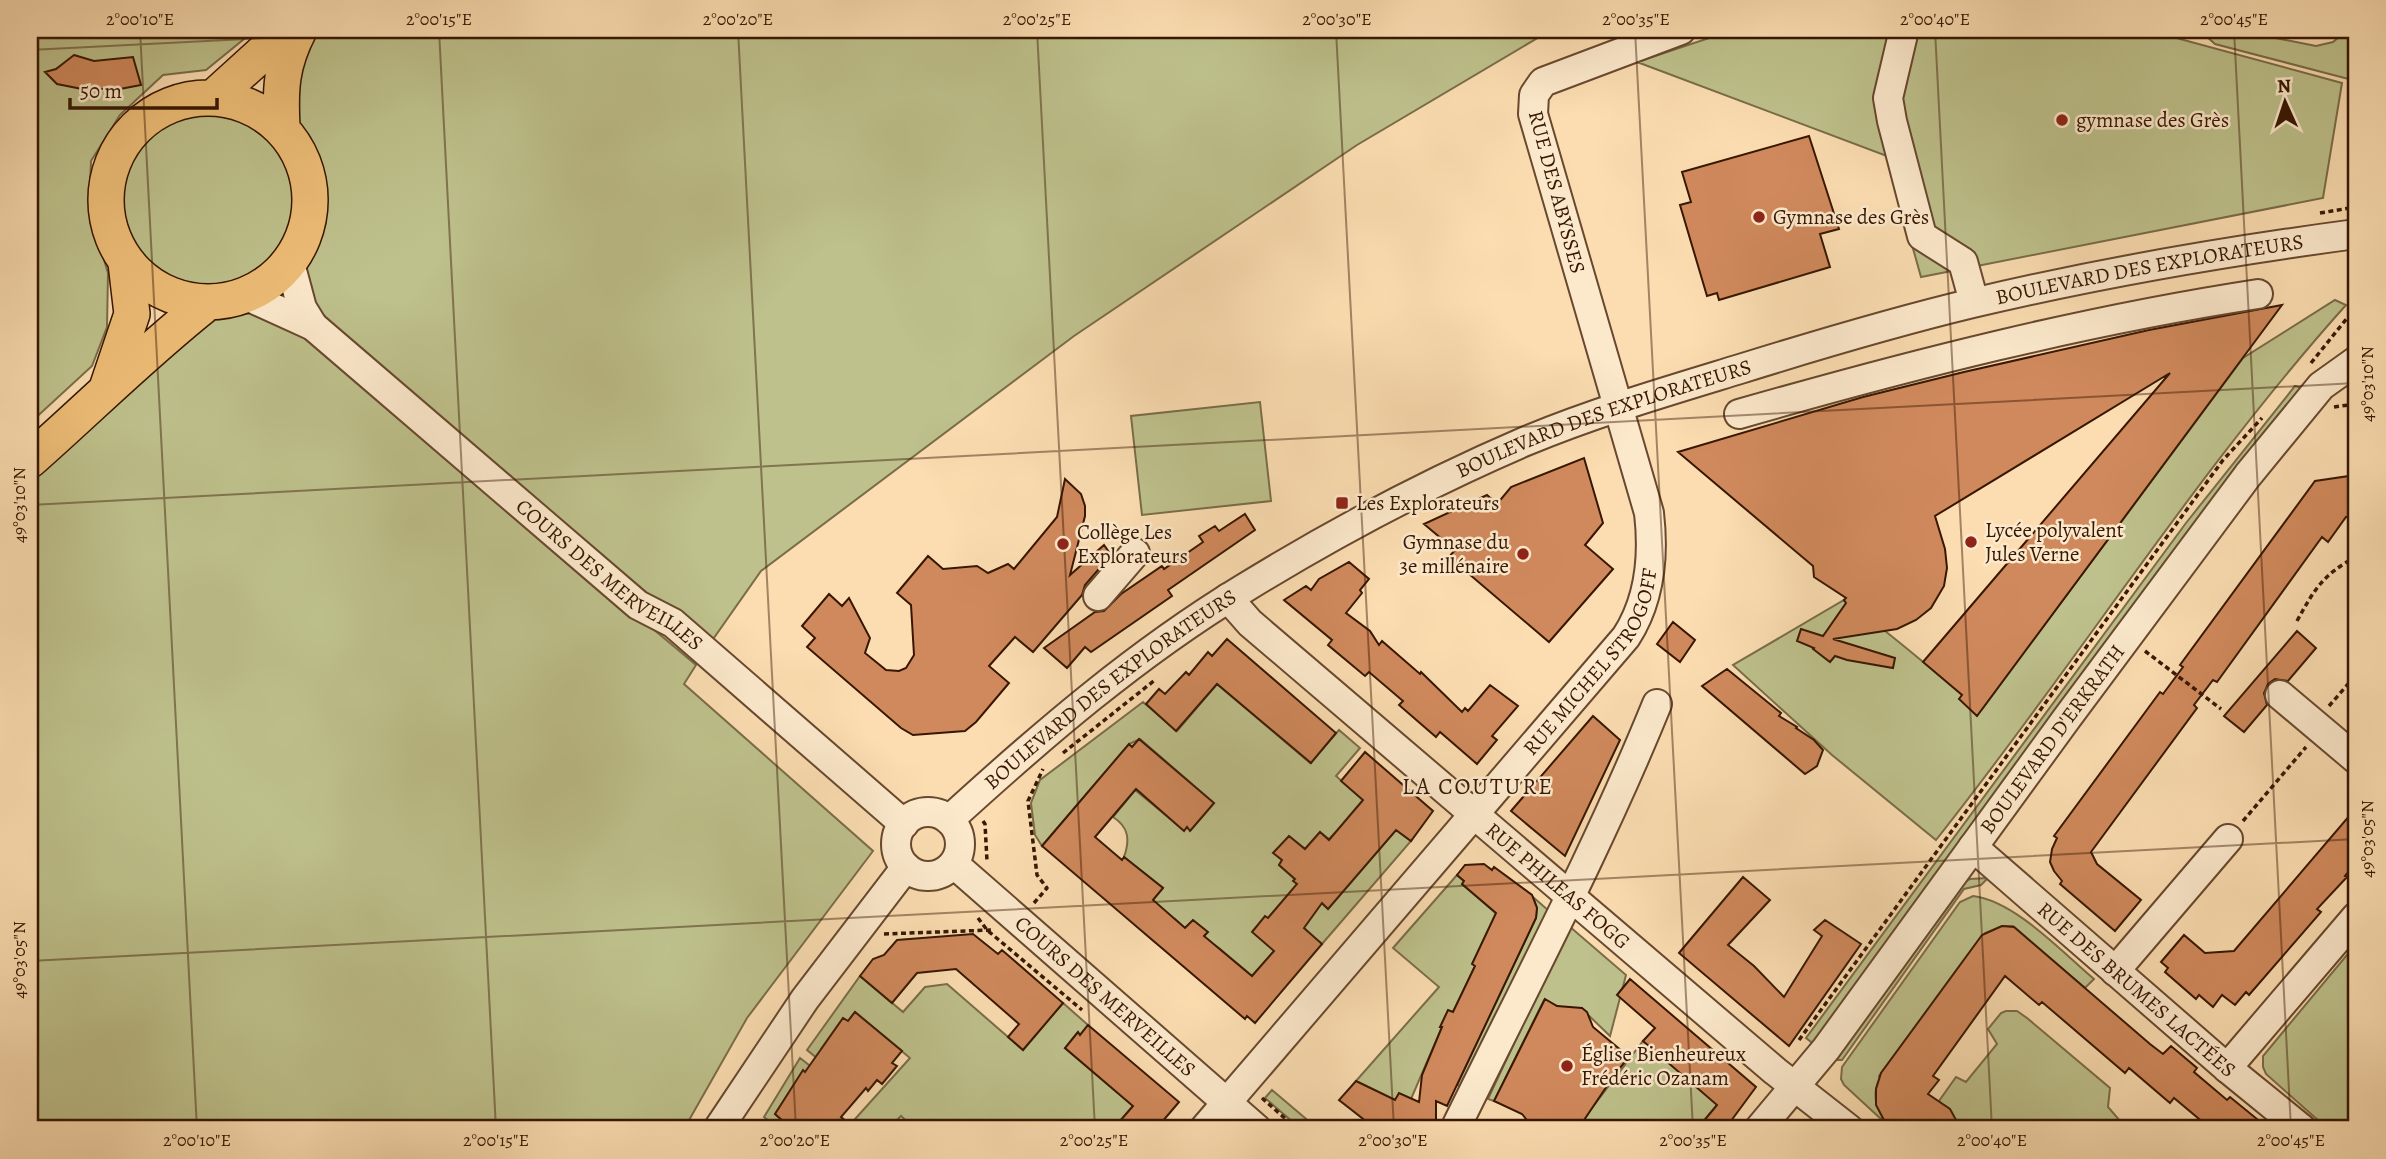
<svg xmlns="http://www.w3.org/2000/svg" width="2386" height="1159" font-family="Alegreya,serif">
<rect width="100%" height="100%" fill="#fbddb1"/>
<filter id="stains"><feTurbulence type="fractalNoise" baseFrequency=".00286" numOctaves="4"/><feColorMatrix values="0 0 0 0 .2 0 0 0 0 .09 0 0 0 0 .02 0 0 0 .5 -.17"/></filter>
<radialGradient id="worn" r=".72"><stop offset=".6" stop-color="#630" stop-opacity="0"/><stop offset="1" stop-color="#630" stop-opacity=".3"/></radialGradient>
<path fill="#bec18c" stroke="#7a6c48" stroke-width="2" d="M30,30h225l-49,40 -43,5 -43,40 -29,46 -2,49 19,63 -1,54 -15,39 -62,57z
M311,30h1240l-194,115 -283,191 -313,235 -50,71 -74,-52 -322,-276 -10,-47 17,-38 1,-40 -10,-37 -18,-35 -4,-47z
M1733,30h414l195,53 -19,115 -402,79 -34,-121 -250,-94z
M2186,30h49l81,16 17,-4 14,-12h9v51l-141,-37 -10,-9z
M120 200a88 88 0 1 1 176 0a88 88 0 1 1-176 0Z
M2335,300l11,5c-150,167 -270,359 -410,535l-104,-85 -99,-90 111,-65c49,34 92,75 138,109l261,-351z
M263,312l27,12 406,341 -12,19 189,167 -126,167 -63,111h-654v-652l180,-160z
M2295,386l8,2 -488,657 -9,-7 380,-515z
M1260,402l11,99 -129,14 -11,-99z
M1217,684l93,79 29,-33 21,18 -24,28 29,26 -36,37 -9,-7 -15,17 -16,-13 -15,17 8,7 -3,5 49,44 68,-79 15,11 -89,103 -44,-37 -10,11 6,33 -22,25 -33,-28 -16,-10 4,-6 -14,-12 -8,8 -10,-9 -20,23 -22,-19 30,-35 -39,-31c6,-17 5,-30 -11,-40l22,-27 49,40 3,-3 4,3 23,-27 -74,-64 -11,5 -87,102 -7,-11 -4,-32 9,-23 103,-78 34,29z
M1457,875l7,6 -2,3 37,32 -46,96 -11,15 -31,72 -16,1 -39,-19 83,-94 -46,-39z
M1988,878l-7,7 -17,4 -122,171h-5l-5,-2 127,-174 11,-5z
M1973,896c42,5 89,56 121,83l-9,9 -72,-62h-11l-17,7 -106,143 1,2c-7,13 -6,26 3,39l-2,2 -37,-34 -3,-6 1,-12 118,-165z
M1533,897l16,14 -84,177 -8,-3 79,-167 1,-10z
M1569,926l57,49 -16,61 -29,-28 -9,5 -28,-13 -50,101 -6,-2z
M2356,944v185h-28l-62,-55 -3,-7v-11z
M860,976l43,36 22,-25 22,-3 76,66 40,-47 25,22 -8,10 -3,-2 -12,15 68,58 -20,23h-198l-14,-13 -13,13h-42l64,-71 -55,-46 -7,9 -5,-3 -22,31 2,14 -16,-13z
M2006,1011h11l10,7 83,70 -2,19 19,22h-167l-21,-28 17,-24 10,5 31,-38 -9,-15 13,-16z
M1643,1041l76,62 -22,26h-113l-5,-4z
M800,1058l14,11 -5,7 -6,-5 -28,43 17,15h-13l-15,-12z
M1272,1090l46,39h-17l-36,-31z"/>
<path fill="#d0895c" stroke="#371703" stroke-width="2" d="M74,55l20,6 39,-4 8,28 -21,4h-38l-25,-5 -12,-12 11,-3z
M1809,136l30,93 -19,5 10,33 -111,33 -2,-7 -10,3 -27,-91 11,-3 -9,-30z
M2282,305l-305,411 -18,-17 3,-4 -39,-33 247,-289 -235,143 10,33 2,19 -3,18 -13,22 -15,12 -19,9 -64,10 62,19 -2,10 -46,-8 -12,-4 -5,6 -17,-13 1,-1 -17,-7 4,-12 22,7 23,-33 -2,-3 2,-2 -32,-21 -1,-11 -135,-114 185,-55 101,-25 185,-42z
M1584,458l19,65 -18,22 28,24 -64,73 -100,-85 6,-7 -31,-26 63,-29 10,9 14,-17z
M2356,475v40l-10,2 -18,25 -6,-5 -105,145 -4,-2 -19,25 3,3 -106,144 6,12 44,36 -26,31 -55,-47 2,-3 -8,-10 -4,-9 2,-13 5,-11 -3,-2 106,-144 3,2 20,-27 -3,-2 135,-184z
M1065,479l16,15 4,12v10l-15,59 34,-30 7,10 -26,30 -3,10 -49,57 -18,-15 -26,29 20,17 -33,39 -11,9 -52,4 -12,-7 -94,-81 8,-9 -13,-12 27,-32 13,12 7,-8 21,40 -5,15 21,17 13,1 7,-3 8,-13 -3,-50 -14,-12 31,-37 15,13 34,-3 11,7 20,-9 6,5 43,-52z
M1245,514l10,16 -87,60 4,6 -81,56 -6,-5 -18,21 -23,-20 51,-36 9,-1 17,-17 41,-28 2,3 39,-27 -4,-6 16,-10 4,5z
M1349,562l20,17 -9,11 2,3 -16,20 24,18 9,14 3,-4 38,33 1,-2 41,40 3,-4 3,3 22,-26 28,21 -26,30 5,4 -20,24 -37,-32 -4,5 -37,-32 4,-4 -34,-29 -4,4 -37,-31 4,-5 -48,-40 22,-14 5,4 8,-11z
M1673,622l22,18 -15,22 -23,-18z
M2297,631l19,17 -28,33 -13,-2 -7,5 -4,9 3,12 -23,27 -20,-16z
M1227,639l109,94 -25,30 -94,-79 -41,47 -30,-27 13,-15 6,5 21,-22 3,3 19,-23 4,4z
M1727,669l54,44 -2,3 18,11 -1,1 18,12 9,10 -6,16 -12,8 -103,-88z
M1593,716l27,24 -55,116 -54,-45z
M1139,739l75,64 -24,28 -3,-4 -3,4 -48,-42 -41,48 27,23 2,-3 39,31 -10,12 32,28 8,-8 15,12 -4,4 48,40 22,-25 -22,-19 13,-16 3,2 29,-34 -4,-3 2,-2 -16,-14 3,-5 -9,-7 16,-17 16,13 15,-17 9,8 34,-40 -22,-19 24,-29 68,59 -22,30 -15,-11 -68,79 -6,-6 -18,25 18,16 -67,79 -8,-7 -2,3 -203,-173 87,-102 3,3z
M2356,808v55l-11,13 2,1 -30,32 4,3 -72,83 -3,-3 -11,13 -13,-10 -9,12 -14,-12 -3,4 -31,-27 3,-4 -7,-6 23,-27 21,18 29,-2z
M1484,864l8,6 2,-3 38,28 5,13 -1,10 -89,188 -11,-5v28h-60l-37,-29 17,-19 39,19 4,-7 20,9 3,-27 20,-48h-2l8,-17 5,2 22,-46 -3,-2 24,-51 -34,-29 2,-3 -7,-6 8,-10z
M1743,877l27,23 -42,45 26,21 30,31 38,-61 -8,-6 11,-10 36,24 -72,102 -110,-93z
M2002,926l12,1 136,117 13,10 8,-8 26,22 -3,4 33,28 3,-3 27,22 -9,10h-37l-37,-31 -4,5 -41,-35 -4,5 -83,-71 -3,3 -34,-29 -72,100 6,4 -11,14 22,15 11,20h-68l-8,-7 -9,-17v-16l5,-16 101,-138z
M973,934l25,20 4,-4 61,53 -40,47 -15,-13 11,-13 -63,-55 -39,4 -25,30 -32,-27 13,-17 11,-4 13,-15z
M1630,979l126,108 -31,42h-28l20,-24 -74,-64 12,-13 -38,-33z
M1545,999l12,7 25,2 5,4 6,15 36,30 -14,17 -37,55h-44l-12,-15 -28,-13z
M855,1012l47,39 -10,12 5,3 -15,18 -5,-4 -9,11 -2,-3 -25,29 15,12h-64l-17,-15 28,-44 2,2 38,-54 5,3z
M1088,1025l91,77 -23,27h-43l20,-23 -68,-58 13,-16 2,3z"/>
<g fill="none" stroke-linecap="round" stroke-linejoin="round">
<defs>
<g id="minor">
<path d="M1904,30l-16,68 4,23 30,115 41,26 11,40"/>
<path d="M290,263l12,45 11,18"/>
<path id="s1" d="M247,296l66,30 325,279 35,18 231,201"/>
<path d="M1739,414c171,-49 343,-93 519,-120"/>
<path d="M1098,596l37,-43"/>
<path id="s2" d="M1228,598l22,25 525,448 74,58"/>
<path d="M2280,695l76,64"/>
<circle cx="928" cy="844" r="32"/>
<path id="s3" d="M949,820c92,-84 187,-166 294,-231 91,-56 185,-106 283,-148 70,-29 142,-50 214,-72 77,-24 154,-47 233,-66 126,-30 255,-52 383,-69"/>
<path id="s4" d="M1973,847l254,221 75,61"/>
<path id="s5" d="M954,864l303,265"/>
<path d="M2115,971l113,-132"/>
<path d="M2227,1068l129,-151"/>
<path d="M718,1129l87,-130 101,-132"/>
<path id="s6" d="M1204,1129l422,-492c24,-37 28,-81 23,-124l-116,-399 1,-19 9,-13 138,-52"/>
<path d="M1455,1129c69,-141 143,-280 202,-425"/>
<path id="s7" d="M1759,1129l67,-80 241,-331 181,-243 73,-89 35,-25"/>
</g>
<path id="major" d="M214,97l74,-67
M106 200a102 102 0 1 1 204 0a102 102 0 1 1-204 0Z
M282,127c-2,-38 -1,-62 17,-97
M107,388l25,-74 -6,-51
M30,460c59,-52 115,-108 177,-157"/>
</defs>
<use href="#minor" stroke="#68482e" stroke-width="32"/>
<use href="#major" stroke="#371703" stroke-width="38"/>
<path stroke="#371703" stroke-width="3.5" stroke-dasharray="5 3.5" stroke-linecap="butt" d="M2320,213l36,-6
M2311,363l45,-56
M2334,407l22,-3
M2297,621c17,-31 26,-47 59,-64
M2145,651l76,58
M2329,706l27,-31
M1063,753l92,-73
M983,821l2,3 2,37
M2243,821l63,-74
M1034,903l13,-15 -10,-13 -9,-74 15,-32
M978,918l9,12 95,80
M884,934l108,-4
M1799,1040l424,-580 39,-42
M1262,1098l35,31"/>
<use href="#minor" stroke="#fce9cc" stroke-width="28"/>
<use href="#major" stroke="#eebe78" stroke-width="35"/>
</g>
<path fill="none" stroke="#371703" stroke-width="2" stroke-opacity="0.45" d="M140,30l57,1099M439,30l57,1099M738,30l58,1099M1037,30l58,1099M1336,30l58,1099M1635,30l58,1099M1935,30l57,1099M2234,30l57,1099M30,50l391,-20M30,505l2326,-122M30,961l2326,-122"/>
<g fill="#8f2418" stroke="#fce9cc" stroke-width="2.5">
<circle cx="2062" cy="120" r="7"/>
<circle cx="1759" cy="217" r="7"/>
<rect x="1335" y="496" width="14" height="14" rx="3.5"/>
<circle cx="1971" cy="542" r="7"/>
<circle cx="1063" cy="544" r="7"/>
<circle cx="1523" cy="554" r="7"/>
<circle cx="1567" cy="1066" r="7"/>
</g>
<g text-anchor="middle" stroke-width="5" stroke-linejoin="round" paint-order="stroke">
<g font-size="21" fill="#371703" stroke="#fce9cc" text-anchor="start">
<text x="2076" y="127">gymnase des Grès</text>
<text x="1773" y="224">Gymnase des Grès</text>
<text x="1356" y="510">Les Explorateurs</text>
<text x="1985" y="537">Lycée polyvalent<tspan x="1985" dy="24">Jules Verne</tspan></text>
<text x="1077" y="539">Collège Les<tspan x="1077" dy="24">Explorateurs</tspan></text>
<text x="1509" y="549" text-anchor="end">Gymnase du<tspan x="1509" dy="24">3e millénaire</tspan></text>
<text x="1581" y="1061">Église Bienheureux<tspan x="1581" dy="24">Frédéric Ozanam</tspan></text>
</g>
<g font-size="21" fill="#371703" stroke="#fce9cc">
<text transform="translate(1557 192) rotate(75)" y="7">RUE DES ABYSSES</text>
<text dy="7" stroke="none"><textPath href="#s3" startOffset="1342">BOULEVARD DES EXPLORATEURS</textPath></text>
<text dy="7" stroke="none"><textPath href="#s3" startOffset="775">BOULEVARD DES EXPLORATEURS</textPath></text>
<text dy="7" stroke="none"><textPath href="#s1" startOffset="460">COURS DES MERVEILLES</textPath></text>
<text dy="7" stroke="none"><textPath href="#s6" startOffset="609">RUE MICHEL STROGOFF</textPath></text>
<text dy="7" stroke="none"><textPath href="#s3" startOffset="208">BOULEVARD DES EXPLORATEURS</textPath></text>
<text dy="7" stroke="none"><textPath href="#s7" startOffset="488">BOULEVARD D'ERKRATH</textPath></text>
<text dy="7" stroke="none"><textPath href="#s2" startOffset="438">RUE PHILEAS FOGG</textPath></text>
<text dy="7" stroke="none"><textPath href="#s4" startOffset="217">RUE DES BRUMES LACTÉES</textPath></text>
<text dy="7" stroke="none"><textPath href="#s5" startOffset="201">COURS DES MERVEILLES</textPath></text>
</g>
<g font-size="23" letter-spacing="2" fill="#371703" stroke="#fce9cc">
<text x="1478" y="794">LA COUTURE</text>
</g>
</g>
<rect width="2386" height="1159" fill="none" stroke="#fbddb1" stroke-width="77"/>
<g transform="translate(2285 102) rotate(357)" stroke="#fce9cc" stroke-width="5" paint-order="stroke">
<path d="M0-5L12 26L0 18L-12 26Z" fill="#371703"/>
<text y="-10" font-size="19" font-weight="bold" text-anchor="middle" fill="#371703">N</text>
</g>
<path d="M70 98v10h147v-10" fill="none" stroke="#371703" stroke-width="3.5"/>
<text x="80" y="98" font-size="21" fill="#371703" stroke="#fce9cc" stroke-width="5" paint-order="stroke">50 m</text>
<rect x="38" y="38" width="2310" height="1082" fill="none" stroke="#371703" stroke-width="2.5"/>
<g font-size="18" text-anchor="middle" fill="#371703">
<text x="140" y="25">2°00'10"E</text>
<text x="439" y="25">2°00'15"E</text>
<text x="738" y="25">2°00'20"E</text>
<text x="1037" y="25">2°00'25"E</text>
<text x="1337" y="25">2°00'30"E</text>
<text x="1636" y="25">2°00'35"E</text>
<text x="1935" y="25">2°00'40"E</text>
<text x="2234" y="25">2°00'45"E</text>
<text transform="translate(2367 384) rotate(-90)" y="6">49°03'10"N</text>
<text transform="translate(19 505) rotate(-90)" y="6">49°03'10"N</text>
<text transform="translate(2367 839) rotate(-90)" y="6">49°03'05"N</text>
<text transform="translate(19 960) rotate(-90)" y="6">49°03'05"N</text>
<text x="197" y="1146">2°00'10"E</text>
<text x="496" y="1146">2°00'15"E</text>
<text x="795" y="1146">2°00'20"E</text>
<text x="1094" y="1146">2°00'25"E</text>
<text x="1393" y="1146">2°00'30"E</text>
<text x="1693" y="1146">2°00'35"E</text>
<text x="1992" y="1146">2°00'40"E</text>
<text x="2291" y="1146">2°00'45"E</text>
</g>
<rect width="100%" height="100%" filter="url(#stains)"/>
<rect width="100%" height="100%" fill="url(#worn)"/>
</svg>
